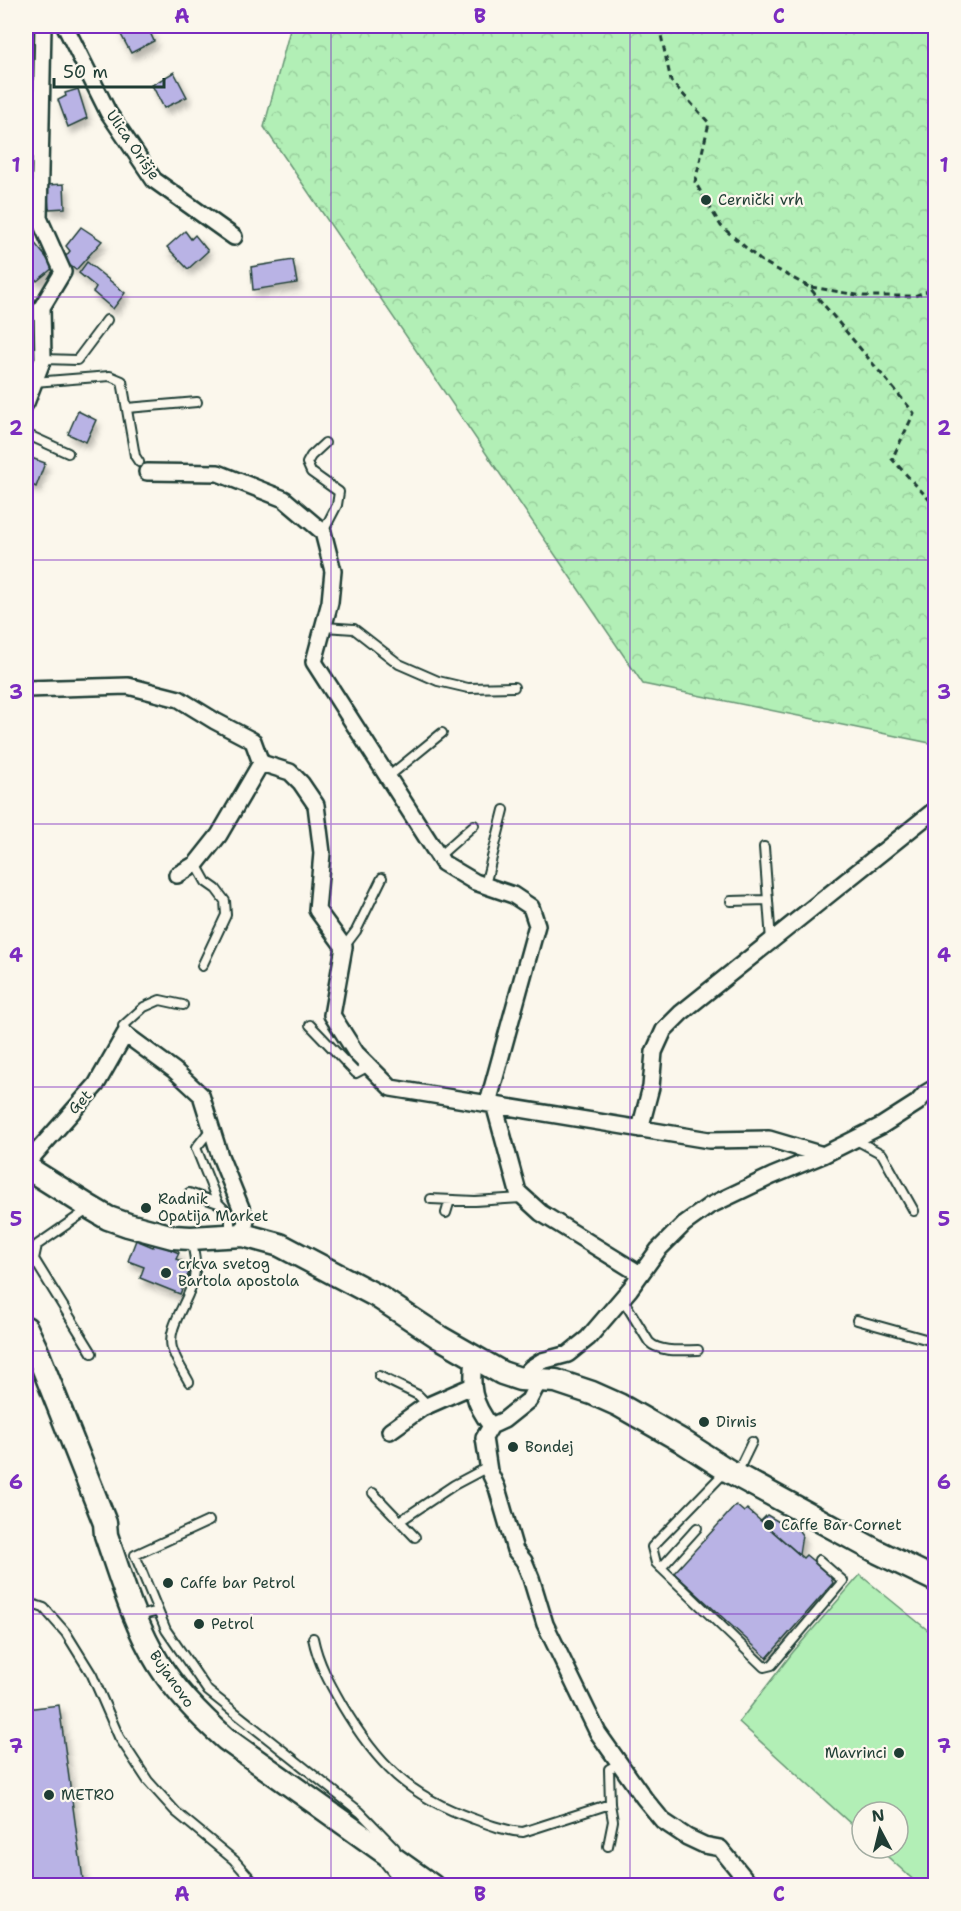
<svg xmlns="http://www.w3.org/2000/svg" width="961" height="1911" font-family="'Shantell Sans',sans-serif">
<defs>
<pattern id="forest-crowns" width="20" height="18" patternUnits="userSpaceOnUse" patternTransform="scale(1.5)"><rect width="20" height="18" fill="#b2efb6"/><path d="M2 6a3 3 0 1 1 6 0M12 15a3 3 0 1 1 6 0" fill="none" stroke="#99ce9d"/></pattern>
<filter id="shadow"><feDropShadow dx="3.5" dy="6" stdDeviation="3" flood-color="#0004"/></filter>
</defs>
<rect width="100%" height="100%" fill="#fbf7ec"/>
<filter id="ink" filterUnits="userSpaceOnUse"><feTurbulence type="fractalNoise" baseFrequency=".0167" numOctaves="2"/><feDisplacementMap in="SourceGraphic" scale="12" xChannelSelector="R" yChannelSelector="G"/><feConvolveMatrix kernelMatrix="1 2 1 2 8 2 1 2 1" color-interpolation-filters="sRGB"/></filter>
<g filter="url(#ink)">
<path fill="url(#forest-crowns)" stroke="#689675" stroke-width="1.5" d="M291,26h644v718l-292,-60 -379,-557z"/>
<path fill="#b2efb6" stroke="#689675" stroke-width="1.5" d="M860,1575l75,61v249h-16l-41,-37h20v-36h-36v22l-123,-112 54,-70z"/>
<path fill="#b9b3e5" stroke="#1f3d34" stroke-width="1.5" filter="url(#shadow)" d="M128,26h19l7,15 -23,12 -12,-22z
M174,72l13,25 -23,11 -12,-23z
M78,89l9,29 -19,9 -10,-27 8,-4 -1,-3z
M64,184l1,24 -16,1 -2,-24z
M81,227l21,14 -26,29 -13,-10 7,-9 -4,-5z
M185,231l6,8 4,-4 13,16 -20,18 -21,-22z
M33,241l21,26 -17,14 -11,-15v-18z
M293,260l4,23 -44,7 -2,-23z
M87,262l38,31 -12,16 -20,-17 3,-5 -17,-14z
M78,411l18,9 -10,22 -18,-8z
M26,456l19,7 -9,24 -10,-5z
M136,1240l17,7 2,-4 24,10 -3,6 16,6 -12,29 -40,-16 4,-11 -16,-6z
M736,1505l8,7 3,-3 56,49 3,-3 23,19 4,9 -66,75 -93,-85z
M767,1515l19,11 3,-1 8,3 5,7 -3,19 -38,-33z
M59,1705l24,175 -41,6h-16v-177z"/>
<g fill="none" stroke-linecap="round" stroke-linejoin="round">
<defs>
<path id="lane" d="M43,359l34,1 30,-40
M34,382l76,-6 12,5 13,75 4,6
M127,408l70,-6
M26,434l42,19
M323,532l14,-27 2,-13 -28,-20 -4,-9 4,-7 14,-13
M324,627l30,2 45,35 39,17 30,7 46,-1
M388,777l54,-44
M764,847l7,94
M439,856l35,-31
M196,864l10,18 10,7 9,12 1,14 -24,51
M485,885l19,-75
M731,901l36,-1
M344,947l12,-16 26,-53
M310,1025l46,48 13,-7
M125,1034l-2,-8 21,-19 16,-7 23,5
M211,1129l-15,19 22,55 12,12v18
M856,1140l26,14 32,57
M189,1193l29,10
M431,1199l44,2 47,-3
M89,1209l-52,36 -3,14 58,94
M446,1213l4,-13
M622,1298l27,44c11,11 34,8 49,8
M857,1320l79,22
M379,1376l39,19 10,10
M189,1382c-6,-11 -14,-23 -17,-34 -6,-21 19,-50 22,-71 3,-13 0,-25 -3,-38
M726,1471l-74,76 4,16 108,104 8,-2 71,-84 -24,-21
M737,1473l15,-31
M373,1493l42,44
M209,1521l-74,34 31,75 42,61 152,121 35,36
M400,1521l54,-36 34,-18
M661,1568l36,-40
M26,1602l18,6 22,25 26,42 27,62 29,44 28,31 58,48 23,26
M136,1617l22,-6
M313,1638c5,25 17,46 29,67 35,59 66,91 132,114 16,6 32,12 49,13l87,-28
M608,1846l5,-25 -3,-17 -1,-35 11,-6
M385,1863l12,15 3,8"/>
<path id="street" d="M65,26l43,86 46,68 80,57
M26,403l17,-44 -1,-52 21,-35 -24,-54 4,-192
M147,472l71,1 66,26 39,33 10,39 -3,31 -16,60 129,201 32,19 38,13 18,12 6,18 -49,178
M26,689l102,-3 51,13 36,22 38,20 8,22 -42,72 -23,29 -19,11
M261,763l29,9 11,11 15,22 6,48 -5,57 27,37 -12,68 24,38 35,35 318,52 60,-1 54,16
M494,1104l24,88 23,21 99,61
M640,1129l11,-42 3,-35 10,-22 17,-17 255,-204
M26,1164l70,-79 29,-51 49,36 27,25 19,61 26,64 -3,15
M474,1357c-3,30 -2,45 17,69
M520,1379l11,-11 11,-7 26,-7 20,-16 42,-49 28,-39 26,-26 25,-18 63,-30 51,-21 58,-29 36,-23 9,-10 10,-6
M539,1381l-10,19 -25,20 -13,6 -7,12 5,33 8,17 18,62 9,11 7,17 14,46 53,109 46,65 19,23 24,16 17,8 16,3 31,38
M390,1431l32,-23 50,-22"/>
<path id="secondary" d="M26,1167l65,41 17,10 20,7 45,12 18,1 52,-3 37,10 97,51 62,41 63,36 18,6 36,2 36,12 27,12 63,36 45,29 151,82 58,28
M26,1328l10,21 69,174 1,12c15,43 28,89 52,128 18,29 42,53 68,76l206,147"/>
</defs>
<use href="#lane" stroke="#1f3d34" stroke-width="12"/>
<use href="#street" stroke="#1f3d34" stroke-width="20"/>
<use href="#secondary" stroke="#1f3d34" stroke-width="27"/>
<path stroke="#1f3d34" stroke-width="3" stroke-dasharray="6 4.5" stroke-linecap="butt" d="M659,26l12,55 38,42 -14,59 26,44 39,34 49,27 105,126 -22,46 44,48
M811,287l52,9h51l22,-8"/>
<use href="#lane" stroke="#fbf7ec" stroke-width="8"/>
<use href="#street" stroke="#fbf7ec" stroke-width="15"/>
<use href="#secondary" stroke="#fbf7ec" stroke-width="22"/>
</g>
</g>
<path fill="none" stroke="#7b2cbf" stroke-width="1.5" stroke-opacity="0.55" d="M331,26v1860M630,26v1860M26,297h910M26,560h910M26,824h910M26,1087h910M26,1351h910M26,1614h910"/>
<g fill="#1f3d34" stroke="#fbf7ec" stroke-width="2">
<circle cx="706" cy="200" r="6"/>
<circle cx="146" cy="1208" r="6"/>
<circle cx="166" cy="1273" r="6"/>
<circle cx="704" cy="1422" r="6"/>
<circle cx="513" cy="1447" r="6"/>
<circle cx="769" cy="1525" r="6"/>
<circle cx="168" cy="1583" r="6"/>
<circle cx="199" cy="1624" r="6"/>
<circle cx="899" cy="1753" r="6"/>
<circle cx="49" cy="1795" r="6"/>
</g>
<g text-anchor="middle" stroke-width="4.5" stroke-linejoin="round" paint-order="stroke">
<g font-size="15" fill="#1f3d34" stroke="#fbf7ec">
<text transform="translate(133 145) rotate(55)" y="5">Ulica Orišje</text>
<text transform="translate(80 1102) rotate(-47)" y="5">Get</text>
<text transform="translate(172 1679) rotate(55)" y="5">Bujanovo</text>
</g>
<g font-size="15" fill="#1f3d34" stroke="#fbf7ec" text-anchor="start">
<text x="718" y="205">Cernički vrh</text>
<text x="158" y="1204">Radnik<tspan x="158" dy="17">Opatija Market</tspan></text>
<text x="178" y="1269">crkva svetog<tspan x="178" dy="17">Bartola apostola</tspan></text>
<text x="716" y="1427">Dirnis</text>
<text x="525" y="1452">Bondej</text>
<text x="781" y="1530">Caffe Bar Cornet</text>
<text x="180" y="1588">Caffe bar Petrol</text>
<text x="211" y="1629">Petrol</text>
<text x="887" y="1758" text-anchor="end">Mavrinci</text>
<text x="61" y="1800">METRO</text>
</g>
</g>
<rect width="961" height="1911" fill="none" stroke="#fbf7ec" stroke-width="66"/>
<g transform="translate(880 1830) rotate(353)"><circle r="28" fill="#fbf7ec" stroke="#a3ada2" stroke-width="1.5"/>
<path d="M0-4.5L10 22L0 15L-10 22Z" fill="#1f3d34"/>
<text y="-9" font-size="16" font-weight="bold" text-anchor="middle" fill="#1f3d34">N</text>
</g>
<path d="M54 78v9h110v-9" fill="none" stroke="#1f3d34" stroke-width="3"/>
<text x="63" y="78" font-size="18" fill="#1f3d34" stroke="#fbf7ec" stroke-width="4.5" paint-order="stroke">50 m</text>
<rect x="33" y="33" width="895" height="1845" fill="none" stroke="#7b2cbf" stroke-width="2"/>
<g font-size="20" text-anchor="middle" font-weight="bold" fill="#7b2cbf">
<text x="182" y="23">A</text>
<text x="480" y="23">B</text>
<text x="779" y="23">C</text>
<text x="16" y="172">1</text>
<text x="944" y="172">1</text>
<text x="16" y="435">2</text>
<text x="944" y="435">2</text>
<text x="16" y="699">3</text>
<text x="944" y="699">3</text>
<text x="16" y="962">4</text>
<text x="944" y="962">4</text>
<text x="16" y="1226">5</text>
<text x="944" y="1226">5</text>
<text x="16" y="1489">6</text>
<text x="944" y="1489">6</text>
<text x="16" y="1753">7</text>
<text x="944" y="1753">7</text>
<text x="182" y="1901">A</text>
<text x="480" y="1901">B</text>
<text x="779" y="1901">C</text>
</g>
</svg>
